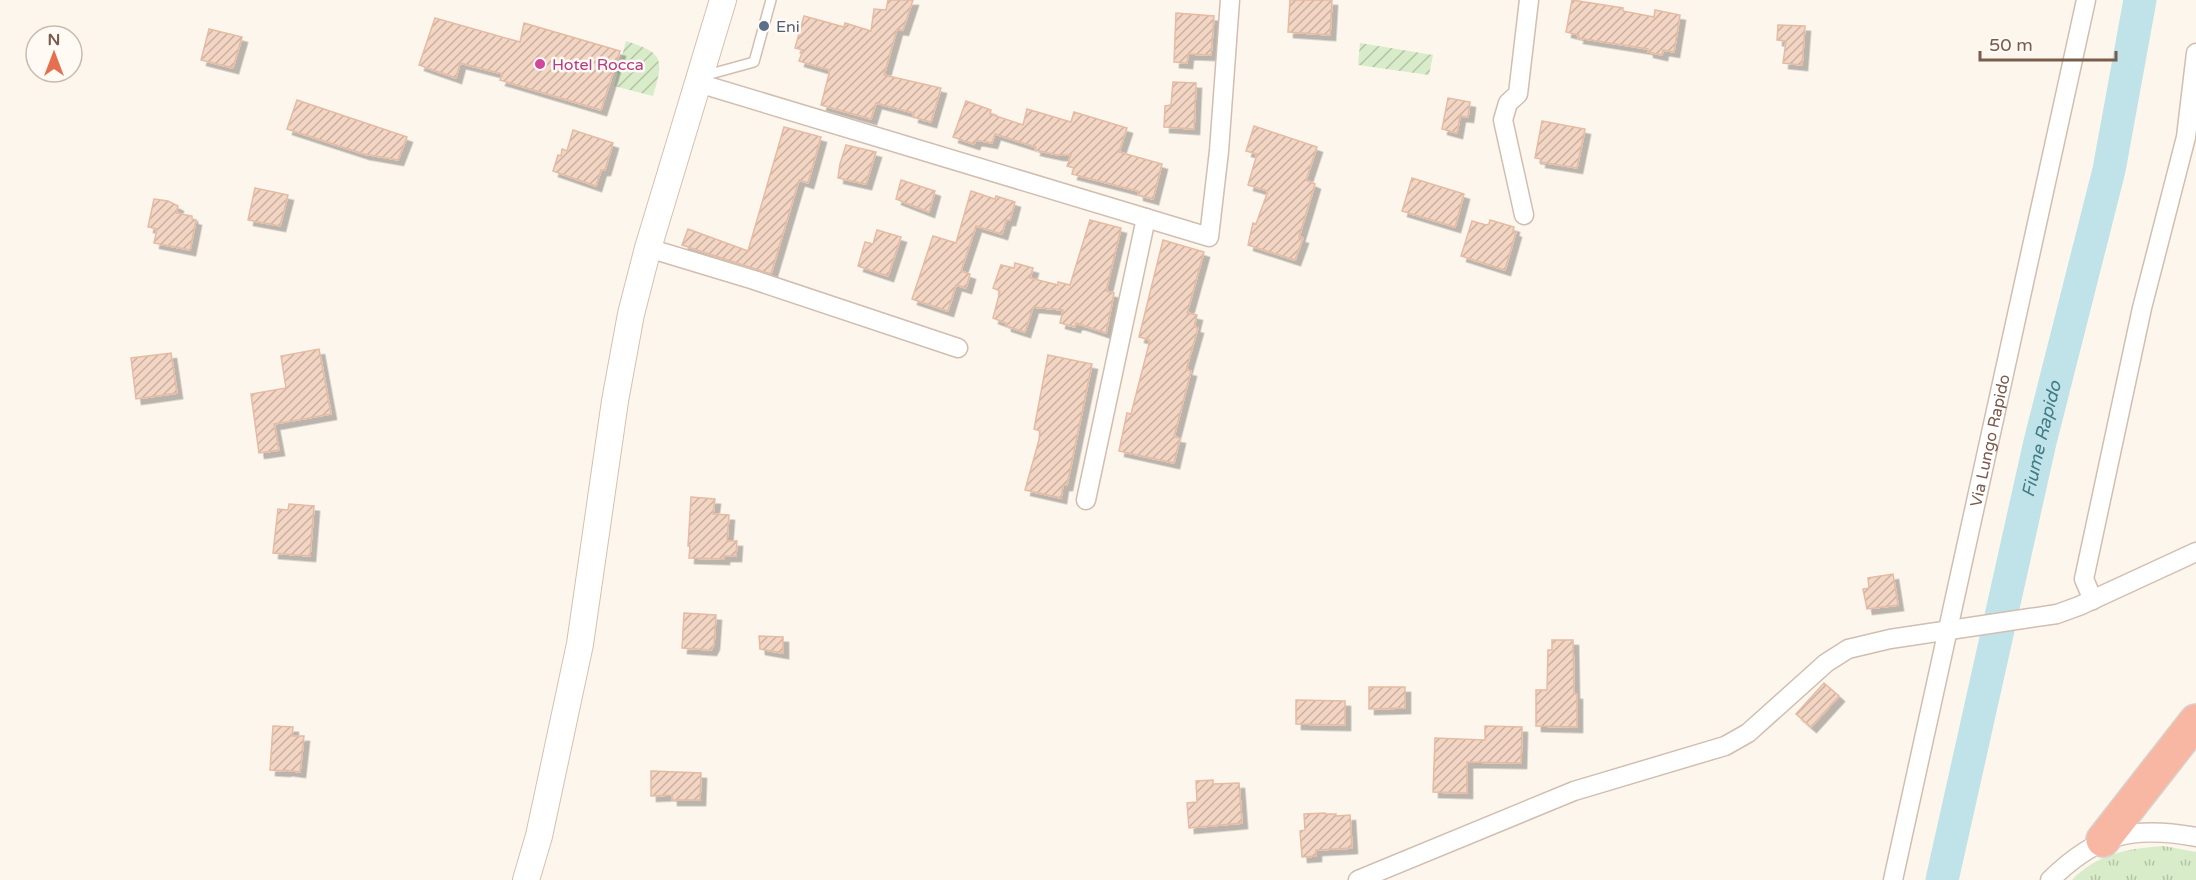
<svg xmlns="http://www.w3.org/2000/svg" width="2196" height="880" font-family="'Varela Round',sans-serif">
<defs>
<pattern id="grass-tufts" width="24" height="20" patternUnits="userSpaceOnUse" patternTransform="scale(1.5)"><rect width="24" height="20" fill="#d8ecc9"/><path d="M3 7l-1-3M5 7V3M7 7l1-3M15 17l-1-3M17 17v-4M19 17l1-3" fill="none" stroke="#b4c2a5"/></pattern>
<pattern id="garden-furrows" width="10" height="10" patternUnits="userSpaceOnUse" patternTransform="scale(1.5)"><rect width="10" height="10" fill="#d8ecc9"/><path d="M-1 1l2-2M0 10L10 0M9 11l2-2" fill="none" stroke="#b4c2a5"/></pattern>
<pattern id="building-hatch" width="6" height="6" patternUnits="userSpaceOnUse" patternTransform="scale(1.5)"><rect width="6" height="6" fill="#f3d5c3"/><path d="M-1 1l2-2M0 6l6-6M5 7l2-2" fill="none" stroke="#cab0a1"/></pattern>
<filter id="shadow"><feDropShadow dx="5.5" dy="5.5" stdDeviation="0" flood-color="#0004"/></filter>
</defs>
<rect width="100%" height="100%" fill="#fdf6ec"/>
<path fill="url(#grass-tufts)" d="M2164,846l32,6v28h-124c24,-26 58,-32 92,-34z"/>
<path fill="url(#garden-furrows)" d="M626,41c38,12 38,18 27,55l-39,-10z
M1360,43l73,12 -4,20 -71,-10z"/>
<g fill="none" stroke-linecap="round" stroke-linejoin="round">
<path stroke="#bfe3e8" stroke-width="33" id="s1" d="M1942,880l98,-438 69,-272 31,-170"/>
</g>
<path fill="url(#building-hatch)" stroke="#e6bba3" stroke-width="1.5" filter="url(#shadow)" d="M888,0h25l-10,30 -6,-1 -13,46 57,13 -10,34 -18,-5 1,-4 -38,-10 -5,16 -50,-14 9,-35 -31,-9 4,-11 -8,-2 9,-32 40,11 1,-4 26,8 3,-22 12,1z
M1290,0h42l-2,35 -42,-3z
M1572,0l51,8v3l31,6 1,-7 25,5 -6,37 -11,-2 -1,5 -14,-3v-3l-70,-11 1,-3 -13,-3z
M1176,13l38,3 -3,39 -23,-1 -1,9 -13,-1z
M435,18l85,24 4,-19 96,28 -19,59 -101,-30 3,-6 -43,-11 -4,15 -37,-13z
M1778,25l27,1 -3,39 -19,-2 3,-22 -9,-1z
M209,29l33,8 -9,31 -32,-8z
M1173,82l23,1 -2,46 -30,-2 1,-21 6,-1z
M1448,98l22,4 -2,15 -8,-1 -3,17 -15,-4z
M297,100l110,37 -9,23 -34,-6 -77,-25z
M966,101l25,9 -1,4 33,11 4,-16 44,13 3,-10 53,16 -8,24 43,12 -9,35 -15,-4v-4l-66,-17 2,-6 -7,-2 4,-11h-13l-23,-5 1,-3 -41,-13 -3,9 -16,-3 -2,4 -21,-7z
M1542,121l43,8 -8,39 -37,-6 1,-3 -6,-1z
M1254,126l63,21 -11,33 9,4 -16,53 4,1 -8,22 -47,-15 5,-22 3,1 12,-33 -20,-6 9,-31 -11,-3z
M784,127l37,10 -13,46 -9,-3 -28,94 -89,-29 6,-16 60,22z
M573,130l40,13 -8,27h-4l-5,16 -43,-15 5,-16 3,1 1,-7 5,2z
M846,145l30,7 -10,32 -28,-6 2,-14z
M1412,178l52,16 -9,33 -53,-16z
M901,180l34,11 -6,21 -33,-13z
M255,188l33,7 -8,31 -32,-6z
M971,191l24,8 1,-3 19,6 -5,18h-4l-4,14 -26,-8 -15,45 9,3 -4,14 -10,-3 -8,26 -36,-12 21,-63 23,7z
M154,199l14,2 10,5 -2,7 16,3v3l4,1 -6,30 -36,-7 3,-14 -9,-2z
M1090,220l31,8 -15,63 8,2 -8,40 -30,-10 -1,4 -15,-4 3,-13 -30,-3 -8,25 -19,-6v-3l-13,-5 7,-27 -7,-3 8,-23 13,3 1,-5 18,5 -3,10 28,7v-3l12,3z
M1490,220l24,7 -1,4 3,1 -11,38 -44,-14 11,-35 14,4 3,-1z
M877,230l24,7 -13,39 -30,-10 7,-24 8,2z
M1163,240l41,12 -17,61 10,2 -3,12 4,1 -12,42 5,1 -17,66 6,1 -6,25 -55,-12 8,-38 4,1 19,-74 -11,-3z
M319,349l12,65 -57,10 5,26 -20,3 -8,-59 35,-6 -5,-32z
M171,353l6,40 -41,6 -5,-41z
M1048,355l44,9 -25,121h-4l-2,13 -36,-8 14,-50 1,-9 -6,-2z
M691,497l24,2 -2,15 16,1 -2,26h10l-1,15h-12v3l-35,-1 1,-12h-2z
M289,504l25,2 -4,50 -37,-3 5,-44 10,1z
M1893,574l5,31 -31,4 -4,-20 6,-1 -1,-10z
M684,613l32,2 -2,29 -3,6 -29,-2z
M759,636l24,1v16l-23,-4z
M1552,640h21l1,54h3v33l-41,-1v-36h11l1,-40h4z
M1824,683l15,13 -28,31 -15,-13z
M1369,687h36v21l-36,1z
M1296,700l49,1v24l-49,-1z
M273,726l20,1 -1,9h12l-4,36 -15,-2v1l-15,-1z
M1485,726l37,1 -1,36 -54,-1v31l-34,-1 2,-54 50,2z
M651,771l50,2 -1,27h-28v-5l-21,1z
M1213,780v4l26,-1 3,40 -53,5 -2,-25 10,-1 -1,-21z
M1325,813v1h11v2l14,-1 2,33 -36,2v6l-14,1 -2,-26 5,-1 -1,-16z"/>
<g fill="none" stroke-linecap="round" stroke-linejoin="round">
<defs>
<path id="lane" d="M703,76l51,-14 17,-62"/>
<g id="street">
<path d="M698,83l511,154 10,-86 11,-151"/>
<path d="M1524,215l-21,-95 5,-17 10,-9 11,-94"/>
<path d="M648,248l106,32 204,68"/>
<path d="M1086,500l60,-282"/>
<path d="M2093,600l-9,-21 58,-271 44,-171 10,-84"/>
<path d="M1358,880l216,-89 151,-45 23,-13 78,-70 22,-14 42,-10 167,-25 22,-8 117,-54"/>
<path id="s2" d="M1893,880l193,-880"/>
<path d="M2050,880c47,-46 82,-55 146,-43"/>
</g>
<path id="secondary" d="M526,880l13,-44 41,-192 35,-243 16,-87 17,-66 75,-248"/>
<path id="highway" d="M2103,840l93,-119"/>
</defs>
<use href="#lane" stroke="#d1beb0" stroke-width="12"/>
<use href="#street" stroke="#d1beb0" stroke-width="21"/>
<use href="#secondary" stroke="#d6c0b0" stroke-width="28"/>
<use href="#highway" stroke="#dad1cd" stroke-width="36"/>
<use href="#lane" stroke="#fff" stroke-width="9"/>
<use href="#street" stroke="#fff" stroke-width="18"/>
<use href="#secondary" stroke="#fff" stroke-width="26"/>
<use href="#highway" stroke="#f7b7a3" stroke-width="33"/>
</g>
<circle fill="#5c6f8a" stroke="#fffaf3" stroke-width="2" cx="764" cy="26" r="6"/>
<circle fill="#d1479c" stroke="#fffaf3" stroke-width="2" cx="540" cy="64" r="6"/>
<g text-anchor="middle" stroke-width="5" stroke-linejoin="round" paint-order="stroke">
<g font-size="16" fill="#4e5e75" stroke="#fffaf3" text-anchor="start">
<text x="776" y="32">Eni</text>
</g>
<g font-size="16" fill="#b23c85" stroke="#fffaf3" text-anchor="start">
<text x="552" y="70">Hotel Rocca</text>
</g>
<g font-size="16" fill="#7a5c4d" stroke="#fffaf3">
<text dy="6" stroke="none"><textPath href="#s2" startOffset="450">Via Lungo Rapido</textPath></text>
</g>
<g font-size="18" font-style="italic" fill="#437c86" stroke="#fffaf3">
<text dy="6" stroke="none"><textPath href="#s1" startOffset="452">Fiume Rapido</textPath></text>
</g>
</g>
<g transform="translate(54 54)"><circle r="28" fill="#fffaf3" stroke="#cabbb1" stroke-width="1.5"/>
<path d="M0-4.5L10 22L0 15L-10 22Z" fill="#e76f51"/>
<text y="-9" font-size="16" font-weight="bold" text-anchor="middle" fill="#7a5c4d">N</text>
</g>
<path d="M1980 51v9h136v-9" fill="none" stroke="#7a5c4d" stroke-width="3"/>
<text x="1989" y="51" font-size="18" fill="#7a5c4d" stroke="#fffaf3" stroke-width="4.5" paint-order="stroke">50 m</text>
</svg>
